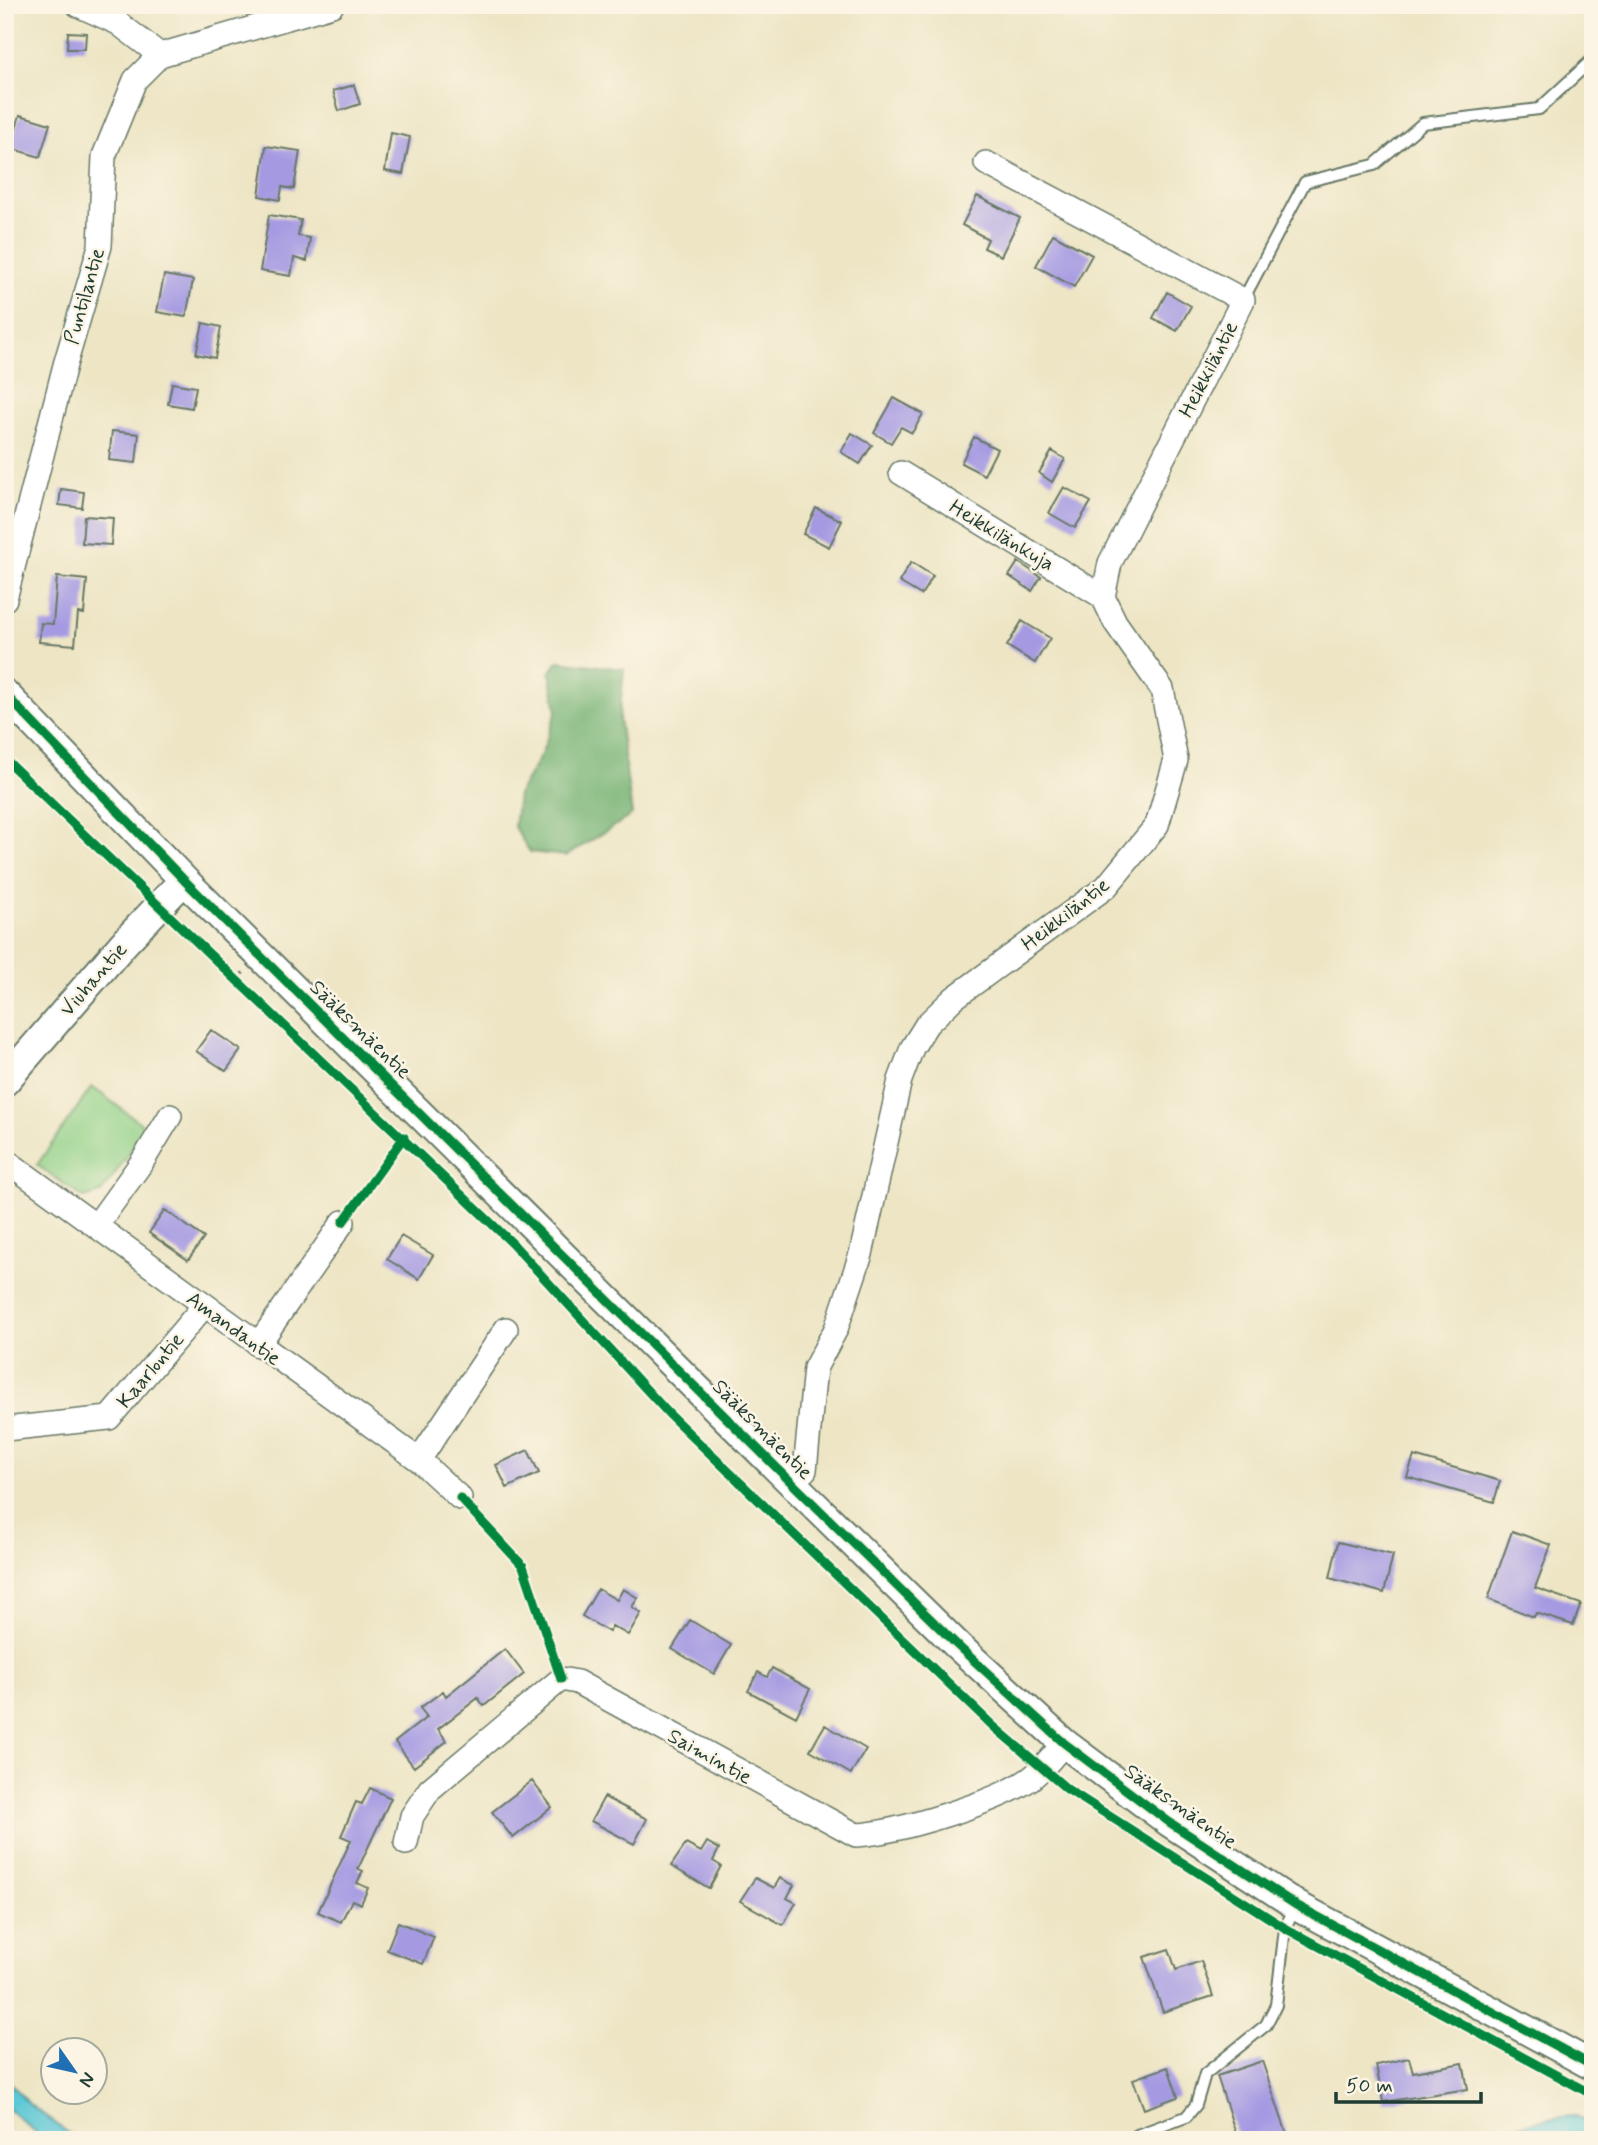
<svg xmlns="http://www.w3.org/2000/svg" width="1598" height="2145" font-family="Mynerve,sans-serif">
<rect width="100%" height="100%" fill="#fcf5e5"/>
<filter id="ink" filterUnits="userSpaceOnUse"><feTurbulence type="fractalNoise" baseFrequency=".0143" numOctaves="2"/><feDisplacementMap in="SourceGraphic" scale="14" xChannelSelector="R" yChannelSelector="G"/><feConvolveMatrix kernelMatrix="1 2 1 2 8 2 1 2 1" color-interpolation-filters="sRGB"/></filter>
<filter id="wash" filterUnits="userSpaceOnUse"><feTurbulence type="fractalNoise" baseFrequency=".00686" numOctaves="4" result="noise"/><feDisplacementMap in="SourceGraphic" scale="28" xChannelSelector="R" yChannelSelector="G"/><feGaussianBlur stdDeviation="1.57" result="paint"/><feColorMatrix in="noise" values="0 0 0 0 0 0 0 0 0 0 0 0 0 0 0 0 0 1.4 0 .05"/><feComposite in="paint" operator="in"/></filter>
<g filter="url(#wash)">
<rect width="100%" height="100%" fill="#ede5c4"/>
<path fill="#90d086" stroke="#58865d" stroke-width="2" d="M92,1087l55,41 -46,65 -17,5 -47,-33z"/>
<path fill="#74b273" stroke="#4a7854" stroke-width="2" d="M558,661l66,8 -5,49 13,97 -66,41 -36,-4 -16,-25 4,-33 23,-39 16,-45 -7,-37z"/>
<path fill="#5bc7d5" stroke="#3d8284" stroke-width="2" d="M5,2077l24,27 49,36h-34l-39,-34z
M1574,2116l19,6v18h-174c20,-6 38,-4 59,-7 32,-5 63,-15 96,-17z"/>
<g id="blocks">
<path fill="#a59ae2" d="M68,32l18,1 -1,16h-18z
M354,85l6,19 -21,7 -6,-20z
M20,115l30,9 -10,33 -30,-9z
M391,133l19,4 -7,37 -18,-3z
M266,146l34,5 -6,38 -12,-2 -2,13 -21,-4z
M977,196l43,22 -19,38 -17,-8 4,-9 -26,-14z
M269,215l32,5 -3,16 12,2 -3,23 -13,-3 -3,18 -31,-5z
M1053,234l39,21 -18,32 -38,-21z
M164,275l29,5 -7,37 -29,-5z
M1167,292l24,14 -14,25 -24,-13z
M203,323l18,4 -6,31 -19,-4z
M172,383l24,4 -4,21 -24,-4z
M894,398l29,16 -11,19 -11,-6 -10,16 -17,-10z
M112,431l27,3 -3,29 -27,-3z
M852,433l20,12 -12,19 -19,-12z
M974,437l23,12 -13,26 -23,-12z
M1052,451l13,8 -13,23 -13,-9z
M1064,487l27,15 -16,26 -26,-15z
M61,489l23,3 -2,16 -23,-3z
M816,508l26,13 -13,26 -26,-13z
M84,516l29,2 -2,27 -29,-2z
M911,562l22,14 -12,19 -22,-13z
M1018,562l23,15 -9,14 -23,-15z
M57,577l30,3 -3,34 -6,-1 -3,32 -36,-3 2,-19 12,1z
M1022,621l28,17 -15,25 -28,-17z
M211,1030l30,20 -15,21 -30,-20z
M165,1210l39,28 -16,22 -39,-27z
M401,1236l32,19 -14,24 -32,-20z
M528,1450l11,23 -32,15 -11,-23z
M1414,1456l86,25 -6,21 -87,-25z
M1512,1531l39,14 -16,43 46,16 -8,21 -37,-12 -2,4 -46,-18z
M1338,1542l55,13 -9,38 -54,-15z
M598,1589l19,11 6,-11 15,9 -6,9 9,6 -13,22 -16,-9 -3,6 -27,-16z
M690,1620l41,25 -17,29 -42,-25z
M505,1649l19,25 -40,32 -6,-8 -40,31 9,12 -33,26 -19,-25 32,-25 -7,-9 23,-17 3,5z
M772,1668l38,21 -14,28 -48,-26 10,-19 9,5z
M825,1725l41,24 -15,25 -41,-24z
M532,1781l20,26 -39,31 -21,-26z
M370,1788l21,10 -33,71 5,2 -6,12 11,5 -7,16 -9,-4 -11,22 -23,-10 33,-72 -10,-4 15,-34 6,2z
M604,1797l43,22 -13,25 -43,-23z
M707,1842l12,7 -6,12 8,5 -12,22 -38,-22 15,-22 15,8z
M755,1878l19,10 6,-10 14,7 -7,13 9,5 -13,22 -43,-24z
M398,1922l36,15 -11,27 -36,-14z
M1169,1949l7,21 25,-9 12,35 -50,16 -19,-55z
M1409,2058l4,14 50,-9 5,26 -85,13 -7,-37z
M1262,2061l27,79h-51l-21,-64z
M1168,2067l10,30 -34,12 -11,-30z"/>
</g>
</g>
<g filter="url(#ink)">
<use href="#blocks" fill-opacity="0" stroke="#677866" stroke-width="2"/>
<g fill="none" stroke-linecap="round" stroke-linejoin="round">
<defs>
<path id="service" d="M1243,300l62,-118 69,-17 49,-42 116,-14 54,-50
M1137,2135l49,-18 10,-12 9,-31 61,-49 10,-20 9,-77 10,-21"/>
<path id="minor" d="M78,5l40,18 42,32
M901,473l202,124
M5,599l60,-234 35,-119 4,-90 31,-76 25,-25 172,-50
M5,1160l414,300 41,38
M96,1226l46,-64 28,-46
M258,1345l85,-123
M5,1429l104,-11 94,-111
M419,1460l87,-131
M791,1482l14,-12 10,-102 21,-39 25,-75 39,-174 12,-32 15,-24 27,-26 152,-111 51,-62 19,-65 -14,-71 -47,-67 -12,-25 7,-34 133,-263 -257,-137
M406,1843l6,-27 18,-27 131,-110 16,3 279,153c41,-2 141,-33 174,-56 14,-10 24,-24 34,-36"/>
<path id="tertiary" d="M5,694l179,186 607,602 167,164 106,97 105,79 127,83 297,161
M5,1081l119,-138 60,-63"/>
</defs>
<use href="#service" stroke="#677866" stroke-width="14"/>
<use href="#minor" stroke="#677866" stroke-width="26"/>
<use href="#tertiary" stroke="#677866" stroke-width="32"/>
<path stroke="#677866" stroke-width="3.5" stroke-dasharray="2 5" stroke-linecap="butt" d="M237,979l8,-8"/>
<use href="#service" stroke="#fff" stroke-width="10"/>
<use href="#minor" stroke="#fff" stroke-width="23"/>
<use href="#tertiary" stroke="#fff" stroke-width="28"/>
<defs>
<path id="cycleway" d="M5,694l179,186 607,602 167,164 106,97 105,79 127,83 297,161
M5,759l507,484 157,171 324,312 74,63 218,139 308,167
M343,1222l61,-85
M460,1498l63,68 38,113"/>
</defs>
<use href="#cycleway" stroke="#fcf5e5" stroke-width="13"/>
<use href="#cycleway" stroke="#00873e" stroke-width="9"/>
</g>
</g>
<g text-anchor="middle" stroke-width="5" stroke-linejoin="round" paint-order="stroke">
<g font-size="21" fill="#1f3d34" stroke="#fcf5e5">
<text transform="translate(84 296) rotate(-74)" y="7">Puntilantie</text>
<text transform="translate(1208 369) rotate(-63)" y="7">Heikkiläntie</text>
<text transform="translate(1002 535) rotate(31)" y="7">Heikkilänkuja</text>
<text transform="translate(1065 914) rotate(-38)" y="7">Heikkiläntie</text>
<text transform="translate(93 979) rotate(-49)" y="7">Viuhantie</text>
<text transform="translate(361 1029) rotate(44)" y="7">Sääksmäentie</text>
<text transform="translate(234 1328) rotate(36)" y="7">Amandantie</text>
<text transform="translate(150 1370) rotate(-50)" y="7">Kaarlontie</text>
<text transform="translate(763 1429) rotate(45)" y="7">Sääksmäentie</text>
<text transform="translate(710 1756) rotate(29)" y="7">Saimintie</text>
<text transform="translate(1181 1806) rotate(35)" y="7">Sääksmäentie</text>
</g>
</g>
<rect width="1598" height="2145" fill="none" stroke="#fcf5e5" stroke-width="28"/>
<g transform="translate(74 2071) rotate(124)"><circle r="33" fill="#fcf5e5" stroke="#a4ab9e" stroke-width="2"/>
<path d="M0-5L12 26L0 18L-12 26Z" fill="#1f6fb2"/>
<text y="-10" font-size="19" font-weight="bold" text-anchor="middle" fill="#1f3d34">N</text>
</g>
<path d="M1336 2092v10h145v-10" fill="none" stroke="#1f3d34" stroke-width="3.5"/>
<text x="1346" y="2092" font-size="21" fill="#1f3d34" stroke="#fcf5e5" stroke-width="5" paint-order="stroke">50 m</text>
</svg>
